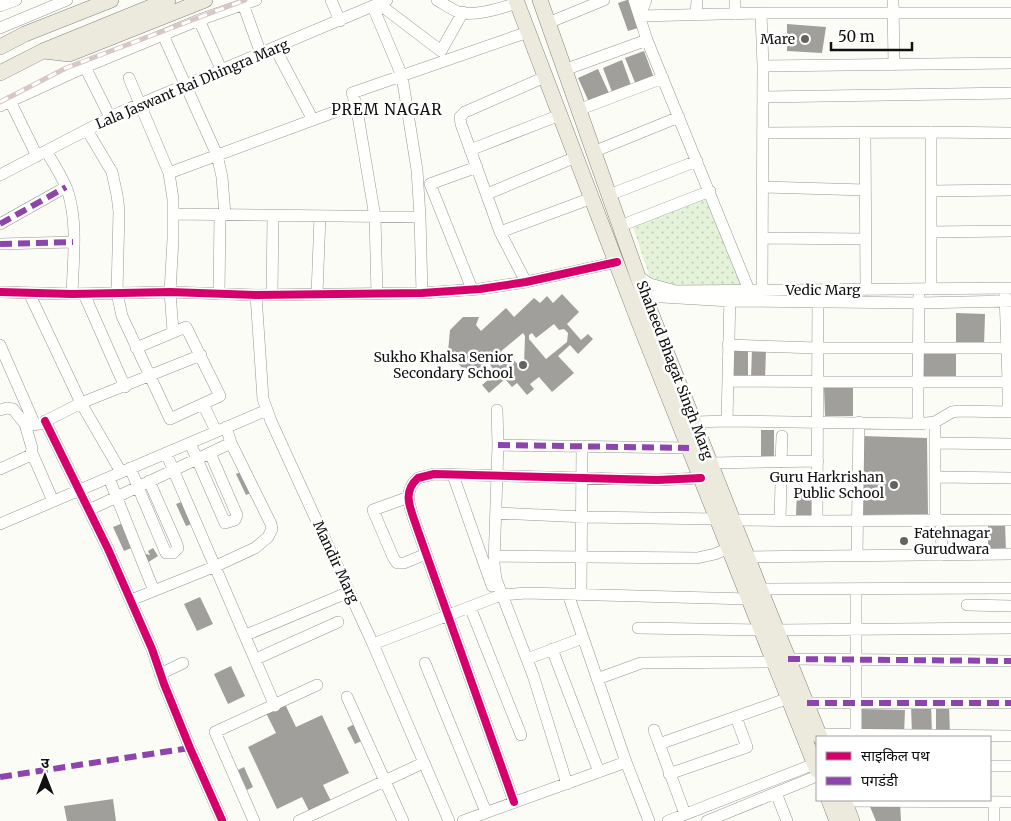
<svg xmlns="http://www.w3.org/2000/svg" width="1011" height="821" font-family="Merriweather,'Noto Sans Devanagari',serif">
<defs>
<pattern id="park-dots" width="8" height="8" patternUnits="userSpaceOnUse" patternTransform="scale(1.25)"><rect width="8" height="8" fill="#e3f2d8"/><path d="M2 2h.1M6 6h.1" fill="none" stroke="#c2ceb8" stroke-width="1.8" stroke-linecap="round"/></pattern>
</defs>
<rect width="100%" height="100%" fill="#fcfcf7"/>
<path fill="url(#park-dots)" d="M705,199l43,93 -95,-5 -20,-60z"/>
<path fill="#a09f9c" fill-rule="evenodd" d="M627,0h2l9,28 -10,3 -10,-28z
M787,24l39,3 -4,26 -35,-2z
M644,51l10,27 -18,7 -11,-27z
M622,60l9,25 -19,7 -9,-24z
M598,69l11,24 -20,9 -11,-24z
M562,294l17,18 -12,12 14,16 7,-6 5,5 -15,15 -8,-9 -12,11 16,17 -22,19 -13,-15 -9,7 4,5 -7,6 -10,-12 -5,4 -7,-8 -16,14 -7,-8 14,-12 -8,-11 -11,9 -14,-2 -15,-17 2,-22 13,-13h16l-3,8 5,6 25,-23 8,9 20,-19 6,5 7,-7 6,7zM554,324l5,6 5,-1 4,4 -1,9 -21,17 -17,-20v-4l3,-2 4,5zM523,333l2,3 -1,30 -3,2 -10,-11 -11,9 -7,-8z
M956,313l29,1 -1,32h-28z
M752,348l14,1 -1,31 -14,-1z
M731,349h17v30h-16z
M923,352h33v26h-33z
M824,388h29v28h-28z
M761,430h13v29h-13z
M862,436l65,2 1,76 -67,1z
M243,471l10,21 -7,3 -10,-21z
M797,489h17v26h-18z
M184,501l10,22 -8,3 -10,-22z
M1005,522l1,30h-18v-29z
M123,523l11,24 -10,4 -11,-24z
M153,548l5,8 -11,7 -5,-10 8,2 -2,-4z
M200,597l13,27 -16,7 -13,-27z
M231,666l14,30 -17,8 -14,-30z
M285,704l11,23 26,-12 27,58 -26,12 9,18 -22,10 -8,-16 -25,12 -29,-62 28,-14 -10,-20z
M931,704l1,30 -20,1 -1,-30z
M936,704h13l1,31h-14z
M861,709l44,1 -1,25 -44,-2z
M356,723l8,17 -9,4 -8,-16z
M244,767l9,20 -6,3 -9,-20z
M113,799l3,22h-49l-3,-15z
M868,802h32l1,19h-25z"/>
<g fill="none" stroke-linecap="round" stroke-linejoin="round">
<defs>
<path id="minor" d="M331,0l9,21
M437,0c7,4 14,9 21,12 16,5 43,-4 59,-9
M634,0l13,40 104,255
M893,0l1,65
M243,4l18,50
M379,4l62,47 22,-39
M0,6l16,-6
M373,7l29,69 15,94 3,47 2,76
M761,13l2,53 -1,224
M735,14v-14
M696,15l1,-15
M640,16l121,-3h250
M640,16l6,-16
M199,20l22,49
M548,23l56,-23
M0,28l67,-28
M163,35l54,120 5,22 3,38
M275,48l38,72
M763,66l248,-3
M85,67l25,50
M564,70l83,-30
M129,78l40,95 4,26v40l-3,53 3,39
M763,97l248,-4
M10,101l27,55
M0,106l83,-38 116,-48 57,-20
M578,110l85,-32
M87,130l25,42 5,23 2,16 -2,82 5,23 48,103 50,-23 -34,-69 -50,21
M763,133l168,-1 80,1
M865,133l1,157
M470,150l90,-35
M46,151c8,13 17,27 22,41 10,32 5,69 4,102
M593,152l86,-35
M169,173l187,-69
M0,175l121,-63 266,-112
M764,187l101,3
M931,191l80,-1
M487,194l89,-37
M609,195l88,-34
M173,214l247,3
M0,224l66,-37
M620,226l90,-35
M500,232l92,-34
M931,232l80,-1
M763,238l102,1
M0,244l73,-2
M638,276l12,8 26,7 335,-3
M526,282l-26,-50 -39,-108 -1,-7 5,-5 80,-35
M472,289l-42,-105 47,-17
M931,289v-157
M818,290l-1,231 194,-1
M0,292l72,2 98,-2 86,3 166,-2 58,-4 46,-7 91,-20
M29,293l52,110 40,69
M377,293l-2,-76 -19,-113 -4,-11 176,-61
M1005,293l3,89v30
M84,294l41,93
M219,294l1,-79
M317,294l3,-78
M256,295l7,104 8,22 102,223 76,177
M272,295l1,-79
M645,296l85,5 189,2 92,-2
M919,296l-1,86h93
M0,345l35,80
M728,345l90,3h193
M728,381l190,1v42
M203,404l13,27
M0,410l7,-2 6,1 12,15 4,1 11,-1 41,-21 120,-48
M497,410l1,35 -4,119 2,15 37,96 34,109
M45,421l63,128 44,100 12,35 26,64 32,72
M727,421l3,-126
M695,422l32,-1 191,3 17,-2 17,-10 7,-1 52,1
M190,443l35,80 10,-3 2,-5 -27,-62
M936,443l75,1
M498,445l191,3
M32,453l21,48
M166,453l109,253
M781,462l1,-26
M711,463l107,-2
M130,468l35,83 1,2h7l5,-5 -2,-6 -27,-61
M0,469l31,-14 1,-7 -7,-24
M453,475l39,111
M936,477l75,1
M109,478l45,113
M409,497l-36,13 20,47 4,6h7l22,-9
M89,510l142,-67
M496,513l89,4 133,2
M733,520l84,1
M780,520l1,-38
M935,520v-98
M941,520l1,35
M0,524l267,-114
M857,555l2,-133
M494,556l203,2 18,-4 14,-6
M747,557l264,-3
M760,589l251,-1
M568,594l58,168 23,59
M581,594l1,-148
M131,600l85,-34 39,-18 13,-11 4,-8 -1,-5 -40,-81 -5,-16
M967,605l44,1
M470,607l51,128
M638,628l123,2
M776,630l235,-2
M246,635l103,-43
M373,644l128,-49 25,-2 223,6
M552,649l47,123
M256,659l82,-37
M527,659l56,-21
M788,659l223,2
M425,663l61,149
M160,674l23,-11
M597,679l44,-16 134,-1
M347,697l56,124
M807,703h204
M654,730l31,84
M819,734l192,2
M856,735v-145
M659,744l130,-46
M990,766h21
M669,774l78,-27 -11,-30
M776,793l11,28
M844,801l167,1
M514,802l-97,-274c-6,-19 -16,-35 1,-50l16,-4 223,6 44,-2
M254,821l-39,-89 102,-47
M299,821l124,-58
M463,821l163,-59
M668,821l149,-58
M707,821l110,-45
M994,821v-19"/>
<path id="major" d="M516,0l124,325 177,445
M540,0l109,308 111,281 60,148
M0,47l25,-13 86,-34
M44,51l25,3 136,-54
M0,73l43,-22 125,-51
M829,800l8,21
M844,800l8,21"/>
</defs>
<use href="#minor" stroke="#969694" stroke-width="12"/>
<use href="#major" stroke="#848481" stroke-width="16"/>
<use href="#minor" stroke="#fffffe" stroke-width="11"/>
<use href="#major" stroke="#eceadc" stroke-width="15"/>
<defs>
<path id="rail" d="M0,102l66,-34 179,-68"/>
</defs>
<use href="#rail" stroke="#d7c8c7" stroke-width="5"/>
<use href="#rail" stroke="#fff" stroke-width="3" stroke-dasharray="9" stroke-linecap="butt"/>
<path stroke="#8e44ad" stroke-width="6" stroke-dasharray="12 6" stroke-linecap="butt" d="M0,224l66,-37
M0,244l73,-2
M498,445l191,3
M788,659l223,2
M807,703h204
M0,777l190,-29"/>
<defs>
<path id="cycleway" d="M0,292l72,2 98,-2 86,3 166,-2 58,-4 46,-7 91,-20
M45,421l63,128 44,100 12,35 26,64 32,72
M514,802l-97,-274c-6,-19 -16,-35 1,-50l16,-4 223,6 44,-2"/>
</defs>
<use href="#cycleway" stroke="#fff" stroke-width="11"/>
<use href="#cycleway" stroke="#d6006c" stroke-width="8"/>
</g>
<g fill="#636361" stroke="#fff" stroke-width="2">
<circle cx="805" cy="39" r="5"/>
<circle cx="523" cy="365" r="5"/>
<circle cx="894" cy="485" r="5"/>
<circle cx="904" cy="541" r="5"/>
</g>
<g text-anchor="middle" stroke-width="5" stroke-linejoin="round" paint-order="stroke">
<g font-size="14" fill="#101010" stroke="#fff" text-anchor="end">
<text x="795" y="44">Mare</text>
<text x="513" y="362">Sukho Khalsa Senior<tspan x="513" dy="16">Secondary School</tspan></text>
<text x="884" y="482">Guru Harkrishan<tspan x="884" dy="16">Public School</tspan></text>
<text x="914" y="538" text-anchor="start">Fatehnagar<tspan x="914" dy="16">Gurudwara</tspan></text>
</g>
<g font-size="14" fill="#101010" stroke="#fff">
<text transform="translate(192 84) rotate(-23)" y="5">Lala Jaswant Rai Dhingra Marg</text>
<text x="823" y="295">Vedic Marg</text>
<text transform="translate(675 370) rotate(69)" y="5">Shaheed Bhagat Singh Marg</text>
<text transform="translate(336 562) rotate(65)" y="5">Mandir Marg</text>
</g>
<g font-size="15" letter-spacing="1" fill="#101010" stroke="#fff">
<text x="387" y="115">PREM NAGAR</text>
</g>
</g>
<rect x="816" y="736" width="175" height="65" fill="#ffffff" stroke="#9f9f9f"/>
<rect x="826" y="752" width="25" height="8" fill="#d6006c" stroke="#9f9f9f"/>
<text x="861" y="761" font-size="15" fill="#101010">साइकिल पथ</text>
<rect x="826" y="777" width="25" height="8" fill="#8e44ad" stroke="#9f9f9f"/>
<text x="861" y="786" font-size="15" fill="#101010">पगडंडी</text>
<g transform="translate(45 776)" stroke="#ffffff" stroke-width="4" paint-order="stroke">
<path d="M0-4L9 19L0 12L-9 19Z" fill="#101010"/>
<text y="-8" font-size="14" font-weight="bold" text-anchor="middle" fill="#101010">उ</text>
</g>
<path d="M831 42v8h81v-8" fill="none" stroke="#101010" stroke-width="2.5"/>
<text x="838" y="42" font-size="15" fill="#101010" stroke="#ffffff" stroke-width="4" paint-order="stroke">50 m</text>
</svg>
